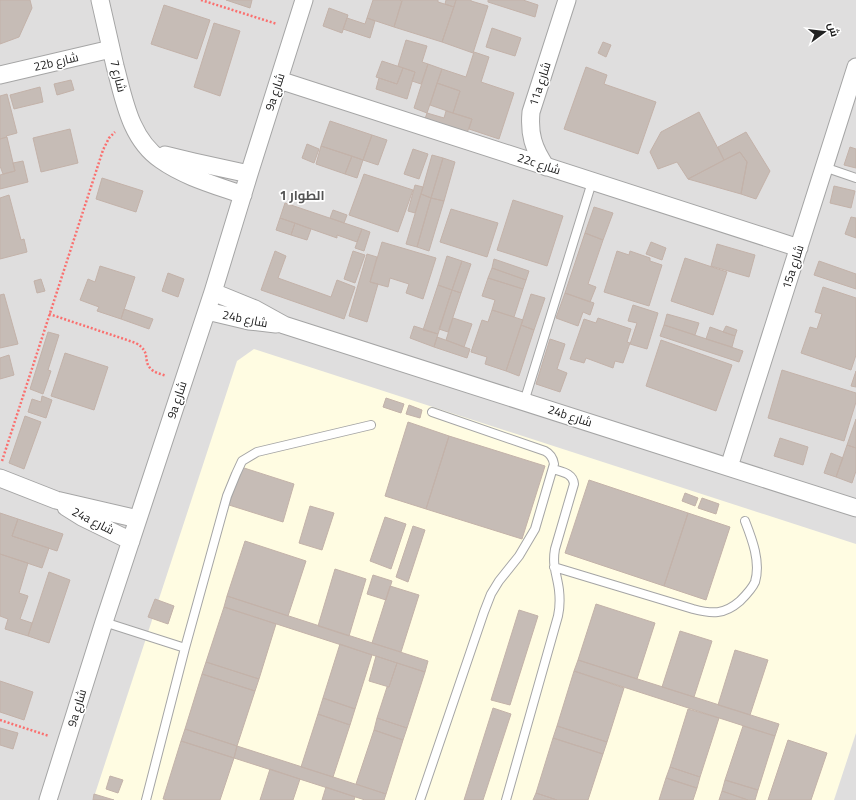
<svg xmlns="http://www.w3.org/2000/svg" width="856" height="800" font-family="'Titillium Web',Cairo,sans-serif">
<rect width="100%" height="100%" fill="#f1ede7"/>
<path fill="#dfdede" d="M0,0h856v800h-856z"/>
<path fill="#fffce2" d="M254,349l602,195v189l-22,67h-741l144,-439z"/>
<path fill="#c6bcb6" stroke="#c3b2a9" d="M0,0h30l2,8 -13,29 -19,7z
M226,0h26l-2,8z
M373,0h26l3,1 -8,26 -27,-9z
M402,0h36v2l16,5 -12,35 -48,-15z
M446,0h10l-2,7 -9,-3z
M456,0h15v1l17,5 -15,47 -31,-11z
M488,0h35l15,5 -3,12 -47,-15z
M164,5l46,15 -13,39 -46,-15z
M329,8l19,7 -6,18 -19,-7z
M347,18l18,6 2,-6 8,3 -5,17 -27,-9z
M214,23l26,8 -20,65 -26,-9z
M492,28l29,10 -6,18 -29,-9z
M406,40l21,6 -5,16 6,2 -7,20 -9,-3 3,-9 -17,-6z
M603,42l8,3 -5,12 -8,-4z
M474,52l15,5 -8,25 33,11 -15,46 -30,-10 3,-10 -19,-6 7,-22 -23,-8 5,-14 24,8z
M382,61l21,7 -6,16 -21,-7z
M428,64l14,5 -15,44 -13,-5z
M586,67l21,8 -3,9 52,18 -18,52 -74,-25z
M403,68l12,4 -8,27 -31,-10 3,-11 18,6z
M71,80l3,10 -17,5 -3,-11z
M437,83l23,8 -7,22 -23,-8z
M40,87l3,15 -29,7 -4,-14z
M7,94l10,39 -11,3 1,1 -7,2v-43z
M446,111l26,8 -6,17 -42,-14 3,-9 17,5z
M699,112l25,48 -36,19 -11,-17 -19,7 -8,-17 11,-20z
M330,121l42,14 -9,25 -42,-14z
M70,129l8,34 -37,9 -8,-34z
M746,132l24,39 -14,28 -15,-5 6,-32 -7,-10 -16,8 -6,-13z
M372,135l15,5 -9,25 -15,-5z
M7,137l8,34 -12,3 -3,-8v-27z
M307,144l12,5 -5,14 -12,-5z
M321,146l31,10 -7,18 -29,-10z
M850,147l6,2v19l-12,-3z
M413,149l15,5 -9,25 -15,-5z
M740,152l7,10 -6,32 -53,-15z
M432,155l11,3 -12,40 -10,-4z
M352,156l11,4 -6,18 -12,-4z
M443,158l12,4 -11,39 -13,-3z
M23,161l5,21 -28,7v-14l15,-4 -2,-8z
M364,174l49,16 -15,42 -49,-17z
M102,178l41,13 -7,21 -40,-13z
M415,185l8,2 -8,26 -7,-2z
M834,186l21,5 -4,17 -21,-5z
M421,194l10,4 -14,49 -11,-3z
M9,195l12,45 3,-1 3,13 -27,7v-61z
M431,198l13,3 -15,50 -12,-4z
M513,200l50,16 -16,50 -50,-16z
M285,203l77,26 -5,13 -20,-7v3l-57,-20z
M594,207l19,6 -10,27 -18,-7z
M451,209l47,14 -11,34 -47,-15z
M333,210l14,5 -3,8 -14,-5z
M851,217l5,1v20l-11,-4z
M280,218l15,5 -4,12 -15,-5z
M295,223l16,6 -4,11 -16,-5z
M362,229l8,3 -6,19 -9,-3z
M585,233l18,7 -15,44 8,3 -6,15 -25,-9z
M382,242l54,16 -13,41 -17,-6 3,-9 -19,-6 -2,9 -18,-5z
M651,242l15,6 -4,12 -16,-6z
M717,244l38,11 -6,22 -38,-11z
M275,251l11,5 -8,22 53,19 6,-17 18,7 -11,32 -83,-29z
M353,251l12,4 -10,28 -11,-4z
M617,251l12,4 1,-4 20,7v3l12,4 -13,41 -45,-14z
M367,254l10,3 -7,25 8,2 -11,38 -18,-6z
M447,256l15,5 -10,29 -14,-5z
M685,258l42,14 -14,43 -42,-14z
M494,259l35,12 -3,9 -34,-12z
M462,261l9,3 -10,29 -9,-3z
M819,261l37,13v15l-42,-14z
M100,266l35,11 -14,42 -24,-8 2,-4 -19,-7 8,-21 7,3z
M492,268l34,12 -3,9 -35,-11z
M168,273l16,6 -6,18 -16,-6z
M488,278l35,11 -9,28 -22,-7 3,-10 -13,-4z
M41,279l4,12 -8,2 -3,-12z
M438,285l14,5 -14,44 -15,-4z
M823,287l33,11v57l-5,15 -50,-17 9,-26 7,2 5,-15 -7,-2z
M452,290l9,3 -13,39 -9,-3z
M565,293l29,10 -4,12 -7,-3 -5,14 -22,-8z
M4,294l14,50 -18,4v-53z
M531,294l14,4 -11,32 -13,-5z
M633,305l25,8 -11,36 -17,-5 7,-21 -9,-2z
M124,309l29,10 -4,10 -28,-10z
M492,310l31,10 -17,51 -21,-7 2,-7 -16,-5 11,-32 6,2z
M667,314l32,9 -4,12 -31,-10z
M453,318l19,6 -8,23 -18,-7z
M598,318l33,11 -4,13 3,1 -7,20 -8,-2 -2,7 -27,-10 -2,5 -14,-4 14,-40 12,4z
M521,325l13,5 -15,46 -13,-5z
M664,325l79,26 -4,11 -79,-26z
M414,326l24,8 -4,13 -24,-9z
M726,326l11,4 -2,6 -12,-4z
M710,327l25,9 -3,11 -26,-8z
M48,332l11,3 -11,35 3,1 -8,23 -13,-5z
M437,337l33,12 -3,9 -33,-11z
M550,339l15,5 -8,25 10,4 -7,19 -24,-8z
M661,340l71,25 -16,46 -70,-25z
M65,353l43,14 -14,43 -43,-14z
M9,355l5,20 -14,4v-21z
M782,370l74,23v9l-12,39 -76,-23z
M856,371v16l-5,-1z
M42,396l10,4 -6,18 -18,-6 4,-13 9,3z
M386,398l18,6 -3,9 -18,-6z
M409,405l13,5 -2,8 -14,-4z
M25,416l16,6 -17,47 -15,-6z
M856,419v29l-9,-3z
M408,422l41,14 -23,73 -41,-13z
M449,436l96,30 -23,73 -96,-30z
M780,438l28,9 -5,18 -29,-9z
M847,445l9,3v23l-4,12 -16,-6z
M831,453l12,5 -7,19 -12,-4z
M241,467l53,17 -11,38 -54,-17z
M589,480l99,33 -24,73 -99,-33z
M685,493l13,5 -3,8 -13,-5z
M702,498l17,6 -3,10 -18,-6z
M310,506l24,7 -12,37 -23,-7z
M0,513l18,6 -6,17 37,12 -7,20 -42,-14z
M688,513l42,14 -24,73 -42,-14z
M385,517l21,7 -15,45 -21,-8z
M18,519l45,15 -6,17 -45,-15z
M413,526l12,4 -17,52 -12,-5z
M245,541l61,20 -18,55 -61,-20z
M0,554l28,9 -9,30 9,3 -8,23 12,4 -4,13 -23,-7 3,-10 -8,-3z
M335,569l31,10 -17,57 -31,-10z
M49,572l21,8 -21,63 -21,-7z
M373,575l19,6 -6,19 -19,-6z
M390,586l29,9 -18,57 -29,-9z
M227,596l201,65 -3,11 -201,-65z
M155,599l19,7 -6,18 -20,-7z
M596,604l59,19 -18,56 -59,-19z
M224,607l52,17 -17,55 -53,-17z
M519,610l19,6 -28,89 -19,-5z
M680,631l32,10 -18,56 -32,-10z
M340,644l32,11 -17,54 -32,-11z
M735,650l33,10 -18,55 -32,-10z
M376,656l21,7 -8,24 -20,-6z
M578,660l201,64 -4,12 -201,-65z
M206,662l53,17 -4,12 -53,-17z
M397,663l28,9 -18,56 -30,-10 10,-31h2z
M574,671l50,17 -17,54 -50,-16z
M202,674l53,17 -18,55 -52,-17z
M0,681l33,11 -9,28 -24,-8z
M323,698l32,11 -5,16 -32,-11z
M493,708l18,6 -28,86h-19z
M688,709l31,9 -19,59 -30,-10z
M318,714l32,11 -17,52 -32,-10z
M377,718l30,10 -4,12 -29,-10z
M557,726l50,16 -4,12 -50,-16z
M743,726l32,10 -17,54 -33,-10z
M0,728l18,5 -5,16 -13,-4z
M185,729l52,17 -3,12 -53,-17z
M374,730l29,10 -17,54 -30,-10z
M553,738l50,16 -15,46h-31l-21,-7z
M788,740l39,13 -16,47h-43z
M181,741l53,17 -14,42h-52l-5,-1z
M237,746l149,48 -2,6h-19l-131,-42z
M670,767l30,10 -3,11 -31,-10z
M270,769l30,10 -7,21h-33z
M110,776l13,4 -5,13 -12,-4z
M666,778l31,10 -4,12h-34z
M725,780l33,10 -3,10h-7l-26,-9z
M326,787l29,10 -1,3h-32z
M722,791l26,9h-29z
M536,793l21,7h-24z
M94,794l20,6h-21z"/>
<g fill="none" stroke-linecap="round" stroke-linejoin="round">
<defs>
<path id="service" d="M824,167l32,11
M524,402l68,-220
M554,567l139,42c19,5 31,6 47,-8 5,-5 12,-12 15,-19 6,-20 -3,-43 -10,-61
M104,622l81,26
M146,800l39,-152 37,-134 5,-18 9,-22 6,-13 15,-9 114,-27
M420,800l64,-188 7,-18 8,-13 20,-25 16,-27 19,-65c-1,-6 -3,-10 -9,-13l-113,-39
M506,800l52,-184c2,-9 2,-17 1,-26 -2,-16 -7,-24 -4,-41l19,-65c-1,-11 -12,-12 -21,-15"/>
<path id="minor" d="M100,0c5,22 10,44 15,66 9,33 15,73 46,94 24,17 54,25 82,35
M0,75l111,-26
M279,80l520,168
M165,155l29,7 55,12
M546,167c-13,-19 -17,-33 -15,-55l36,-112
M213,292l42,17 29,16 572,183
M207,311l42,10 27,3
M729,467l127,-400
M0,478l56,22 82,19
M66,507l16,10 49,24
M48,800l56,-178 109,-330 36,-118 55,-174"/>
</defs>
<use href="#service" stroke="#a5a5a5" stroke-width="10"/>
<use href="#minor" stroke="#a5a5a5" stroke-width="19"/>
<path stroke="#fa706f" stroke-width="2.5" stroke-dasharray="2 2" stroke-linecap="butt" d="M201,0l76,24
M49,314l87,29c16,10 6,17 15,26 4,4 10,5 15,7
M2,461l101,-311 6,-12 6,-6
M0,720l49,16"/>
<use href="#service" stroke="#fff" stroke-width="8"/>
<use href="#minor" stroke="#fff" stroke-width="17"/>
</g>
<g text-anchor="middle" stroke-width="3.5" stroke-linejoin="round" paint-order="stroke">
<g font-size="12" fill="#212121" stroke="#fff">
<text transform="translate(56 62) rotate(-13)" y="4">22b شارع</text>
<text transform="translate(118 76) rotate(76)" y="4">شارع 7</text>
<text transform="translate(540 84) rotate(-72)" y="4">11a شارع</text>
<text transform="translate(275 92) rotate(-72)" y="4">9a شارع</text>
<text transform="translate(539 164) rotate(18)" y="4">22c شارع</text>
<text transform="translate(793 267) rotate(-72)" y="4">15a شارع</text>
<text transform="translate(245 319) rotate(11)" y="4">24b شارع</text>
<text transform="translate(177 400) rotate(-72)" y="4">9a شارع</text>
<text transform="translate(570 416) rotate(18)" y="4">24b شارع</text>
<text transform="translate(93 521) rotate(27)" y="4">24a شارع</text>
<text transform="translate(77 708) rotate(-73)" y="4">9a شارع</text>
</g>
<g font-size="13" font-weight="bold" fill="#545454" stroke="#fff">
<text x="302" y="200">الطوار 1</text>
</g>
</g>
<g transform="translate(824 32) rotate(75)" stroke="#ffffff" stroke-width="3" paint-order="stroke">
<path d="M0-3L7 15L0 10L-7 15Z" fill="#212121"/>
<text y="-6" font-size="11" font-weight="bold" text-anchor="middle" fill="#212121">ش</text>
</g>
</svg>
